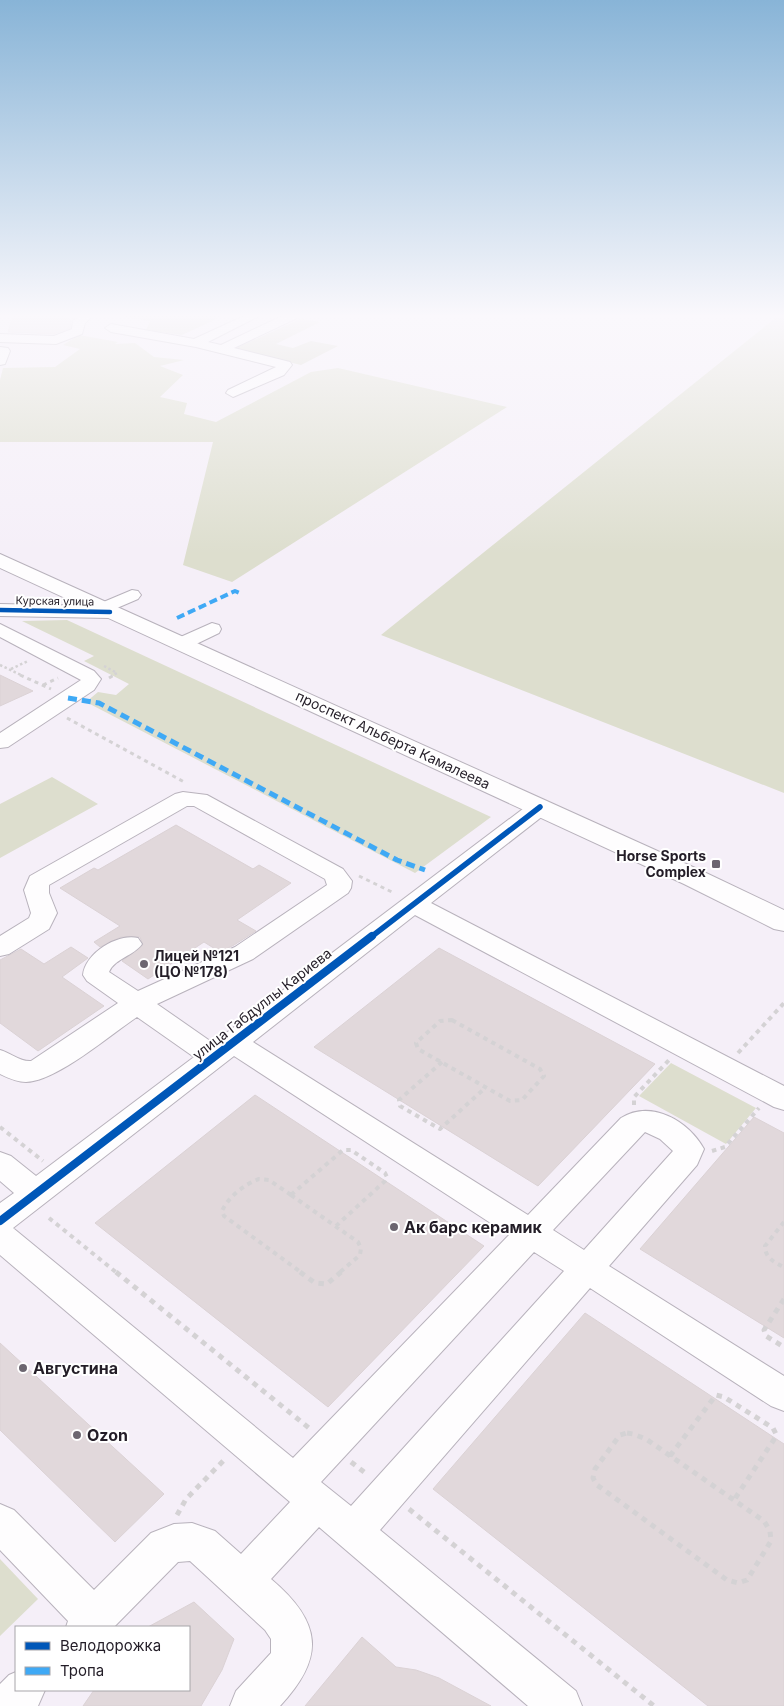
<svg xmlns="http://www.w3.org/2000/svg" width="784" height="1706" font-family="Inter,sans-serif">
<rect width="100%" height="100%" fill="#f5eff8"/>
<path fill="#dddece" d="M778,316h6v477l-403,-158z
M79,335l39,7 -3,2 20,-1 19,14 30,3 -24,6 23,9 -23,22 27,6 -3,11 32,8 95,-50 27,-4 169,39 -275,175 -49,-17 30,-123h-213v-62l3,-12 52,-1 25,-18 -17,-4z
M67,620l424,197 -76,56 -329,-171 12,-10 18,3 13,-11 -45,-23 10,-5 -72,-35z
M52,777l46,27 -98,54v-54z
M671,1063l85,45 -30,36 -87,-48z
M0,1559l38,40 -38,37z"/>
<path fill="#d6d6c7" d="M126,316h97l-41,19 -36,-5 4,-9 -27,-4z
M300,319l20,3 -44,22 17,4 18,-7 27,5 -37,19 -67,-16z"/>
<path fill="#e1d8db" stroke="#dbd2d5" d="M13,316h51l7,4 -1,8 -16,6 -46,-2z
M0,675l33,16 -33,15z
M176,825l77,44 6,-4 32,18 -54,37 19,11 -22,14 -14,7 -16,-10 -56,37 -26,-18 21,-16 -3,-8h-19l-21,10 -6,-5 26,-16 -60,-38 34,-20 4,2z
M71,947l17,11 -26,19 42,29 -66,45 -38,-28v-63l21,-11 23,15z
M439,948l216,116 -117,122 -224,-139z
M255,1095l229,151 -156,161 -233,-184z
M754,1117l30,16v205l-144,-89z
M585,1313l199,131v262h-76l-275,-217z
M0,1343l164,151 -49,48 -115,-112z
M194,1602l40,37 -12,31 -21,36h-118l11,-16h95v-63h-41z
M362,1637l34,30 20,3 23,8 52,28h-186z"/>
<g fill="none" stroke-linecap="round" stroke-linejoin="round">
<defs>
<path id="minor" d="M79,316h14l-8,7 -3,11 -26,10 -56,-2v-8l54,2 18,-7 1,-8z
M244,316h15l-51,26 13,3 61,-29h15l-2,3 -61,29 56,14 2,3 -8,10 -51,22 -7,-4 2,-3 48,-23 -80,-20 -85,-15 -6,-4 6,-4 83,15z
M0,347l8,1 2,3 -5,13 -5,1z
M132,590l6,1 3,4 -3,4 -21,9 2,4 -2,4 -7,2 -110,-2v-12l94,2z
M212,623l7,2 2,4 -2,4 -29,14 -7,2 -7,-2 -3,-4 3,-4z
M0,624l94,47 7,8 -7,11 -86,57 -8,1v-15l81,-53 -81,-43z
M183,792l24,3 136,74 9,12 -1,7 -3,5 -95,66 -96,45 56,39 319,-241 8,-2 8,2 3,5 -3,5 -117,91 353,183v24l-10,-3 -359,-192 -162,127 275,173 93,-97c30,-19 68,3 83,31l-7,16 -88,101 175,110v35l-13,-5 -181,-118 -210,242 196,161 6,15h-54l-209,-179 -48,52c51,43 55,78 9,127h-50l6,-15 35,-38v-14l-6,-9 -75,-69 -12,1 -64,65h-48l2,-6 -68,-71v-46l14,6 80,80 57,-57 23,-9 18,-1 23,8 26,23 49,-52 -290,-247v-52l14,-10 -14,-12v-29l11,4 25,20 158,-119 -57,-40c-27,18 -80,64 -111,65 -9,0 -18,-4 -26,-8v-24c11,3 20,12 31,11l87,-58 -31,-22 -4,-6c2,-22 35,-42 55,-37l4,6c-8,12 -27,14 -33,28l29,19 97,-44 92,-62 -2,-6 -131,-73h-7l-138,79v8l8,20 -8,16 -40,25 -9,2v-20l29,-18 2,-5 -7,-23 6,-14 145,-82zM234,1056l275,179 -216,223 -280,-230zM645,1132l15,7 13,12 -89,99 -31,-20zM534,1252l30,19 -213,235 -30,-24z
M16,1672v18h29l-7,16h-38v-22l9,-9z"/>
<path id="major" d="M0,554l704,318 80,38v21l-10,-2 -90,-45 -684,-316z"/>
</defs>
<use href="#minor" stroke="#b8b2bc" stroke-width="2"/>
<use href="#major" stroke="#b8b2bc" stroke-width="2"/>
<path stroke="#d4d2d4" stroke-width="2.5" stroke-dasharray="2.5 2.5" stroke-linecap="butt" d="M0,665l23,11
M104,666l13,7 -5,3
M11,669l17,-8"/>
<path stroke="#d4d2d4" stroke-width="3" stroke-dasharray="4 4" stroke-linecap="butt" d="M20,675l31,14
M109,678l5,-3
M43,685l15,-7
M67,718l119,65
M359,876l35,17"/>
<path stroke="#d4d2d4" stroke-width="4" stroke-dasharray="4.5 4.5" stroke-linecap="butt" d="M452,1020l88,49 4,7 -22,24 -12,1 -92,-52 -2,-6 24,-22z
M738,1053l46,-50
M442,1062l-43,38 1,6 40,23 45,-41
M634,1105v-8l35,-37
M0,1127l43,34
M712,1151l13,-4 34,-39
M291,1195l67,47 3,6 -1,7 -21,18
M291,1195l-22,-15 -10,-1c-14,5 -31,18 -37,32l2,5 78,57
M291,1195l52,-45h8l34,23 2,4 -2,4 -49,45
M49,1218l68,55
M784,1222l-19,24c0,12 9,16 19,21"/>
<path stroke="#d4d2d4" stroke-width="5" stroke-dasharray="5.5 5.5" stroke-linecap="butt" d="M116,1272l193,156
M300,1272l15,11 12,1 14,-12
M784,1299l-20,31 2,6 18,11
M627,1433l6,1 13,5 118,82 6,10 1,10 -24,39 -9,3 -11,-3 -130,-95 -4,-7 2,-9 25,-34z
M670,1456l46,-61 8,2 49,31 3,6 -1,4 -41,62
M351,1462l17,13
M409,1509l245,197
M177,1515l9,-16 40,-41"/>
<use href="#minor" fill="#fefdfe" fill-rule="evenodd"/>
<use href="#major" fill="#fefdfe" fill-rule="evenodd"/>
<path stroke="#3fa9f5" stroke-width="4" stroke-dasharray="8 4" stroke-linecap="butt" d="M177,618l58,-27 7,3"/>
<path stroke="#3fa9f5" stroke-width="5" stroke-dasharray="9 5" stroke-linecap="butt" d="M68,698l31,5 298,157 28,10"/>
<defs>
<path id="cycleway-far2" d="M0,610l110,2"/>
<path id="cycleway-far1" d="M371,937l169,-130"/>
<path id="cycleway" d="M0,1221l372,-285"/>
</defs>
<use href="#cycleway-far2" stroke="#fff" stroke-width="7"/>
<use href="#cycleway-far1" stroke="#fff" stroke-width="9"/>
<use href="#cycleway" stroke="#fff" stroke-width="11"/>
<use href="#cycleway-far2" stroke="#0057b8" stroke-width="4.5"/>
<use href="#cycleway-far1" stroke="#0057b8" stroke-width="5.5"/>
<use href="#cycleway" stroke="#0057b8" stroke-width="8"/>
</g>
<linearGradient id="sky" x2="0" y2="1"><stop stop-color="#88b4d7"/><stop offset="0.57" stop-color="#faf8fc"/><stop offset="1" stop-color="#faf8fc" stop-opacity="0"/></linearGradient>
<rect width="784" height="554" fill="url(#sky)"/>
<g fill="#6c6670" stroke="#fff" stroke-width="2">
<rect x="711" y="859" width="10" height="10" rx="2.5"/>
<circle cx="144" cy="964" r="5"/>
<circle cx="394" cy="1227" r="5"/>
<circle cx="23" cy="1368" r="5"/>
<circle cx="77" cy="1435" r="5"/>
</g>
<g text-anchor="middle" stroke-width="4" stroke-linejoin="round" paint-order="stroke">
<g font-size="11" fill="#231d27" stroke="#fff">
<text transform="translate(55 601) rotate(1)" y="4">Курская улица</text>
</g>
<g font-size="14" fill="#231d27" stroke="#fff">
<text transform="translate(393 740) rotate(25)" y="5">проспект Альберта Камалеева</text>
<text transform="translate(262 1004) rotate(-38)" y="5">улица Габдуллы Кариева</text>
</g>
<g font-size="14" font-weight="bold" fill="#231d27" stroke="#fff" text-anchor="end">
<text x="706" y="861">Horse Sports<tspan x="706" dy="16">Complex</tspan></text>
<text x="154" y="961" text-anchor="start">Лицей №121<tspan x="154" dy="16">(ЦО №178)</tspan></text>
</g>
<g font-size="16" font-weight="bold" fill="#231d27" stroke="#fff" text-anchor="start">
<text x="404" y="1233">Ак барс керамик</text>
<text x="33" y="1374">Августина</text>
<text x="87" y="1441">Ozon</text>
</g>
</g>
<rect x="15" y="1626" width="175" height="65" fill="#ffffff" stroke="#a7a5a9"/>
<rect x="25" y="1642" width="25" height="8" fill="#0057b8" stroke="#a7a5a9"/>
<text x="60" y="1651" font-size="15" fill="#231d27">Велодорожка</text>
<rect x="25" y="1667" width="25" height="8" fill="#3fa9f5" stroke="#a7a5a9"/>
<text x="60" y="1676" font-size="15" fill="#231d27">Тропа</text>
</svg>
